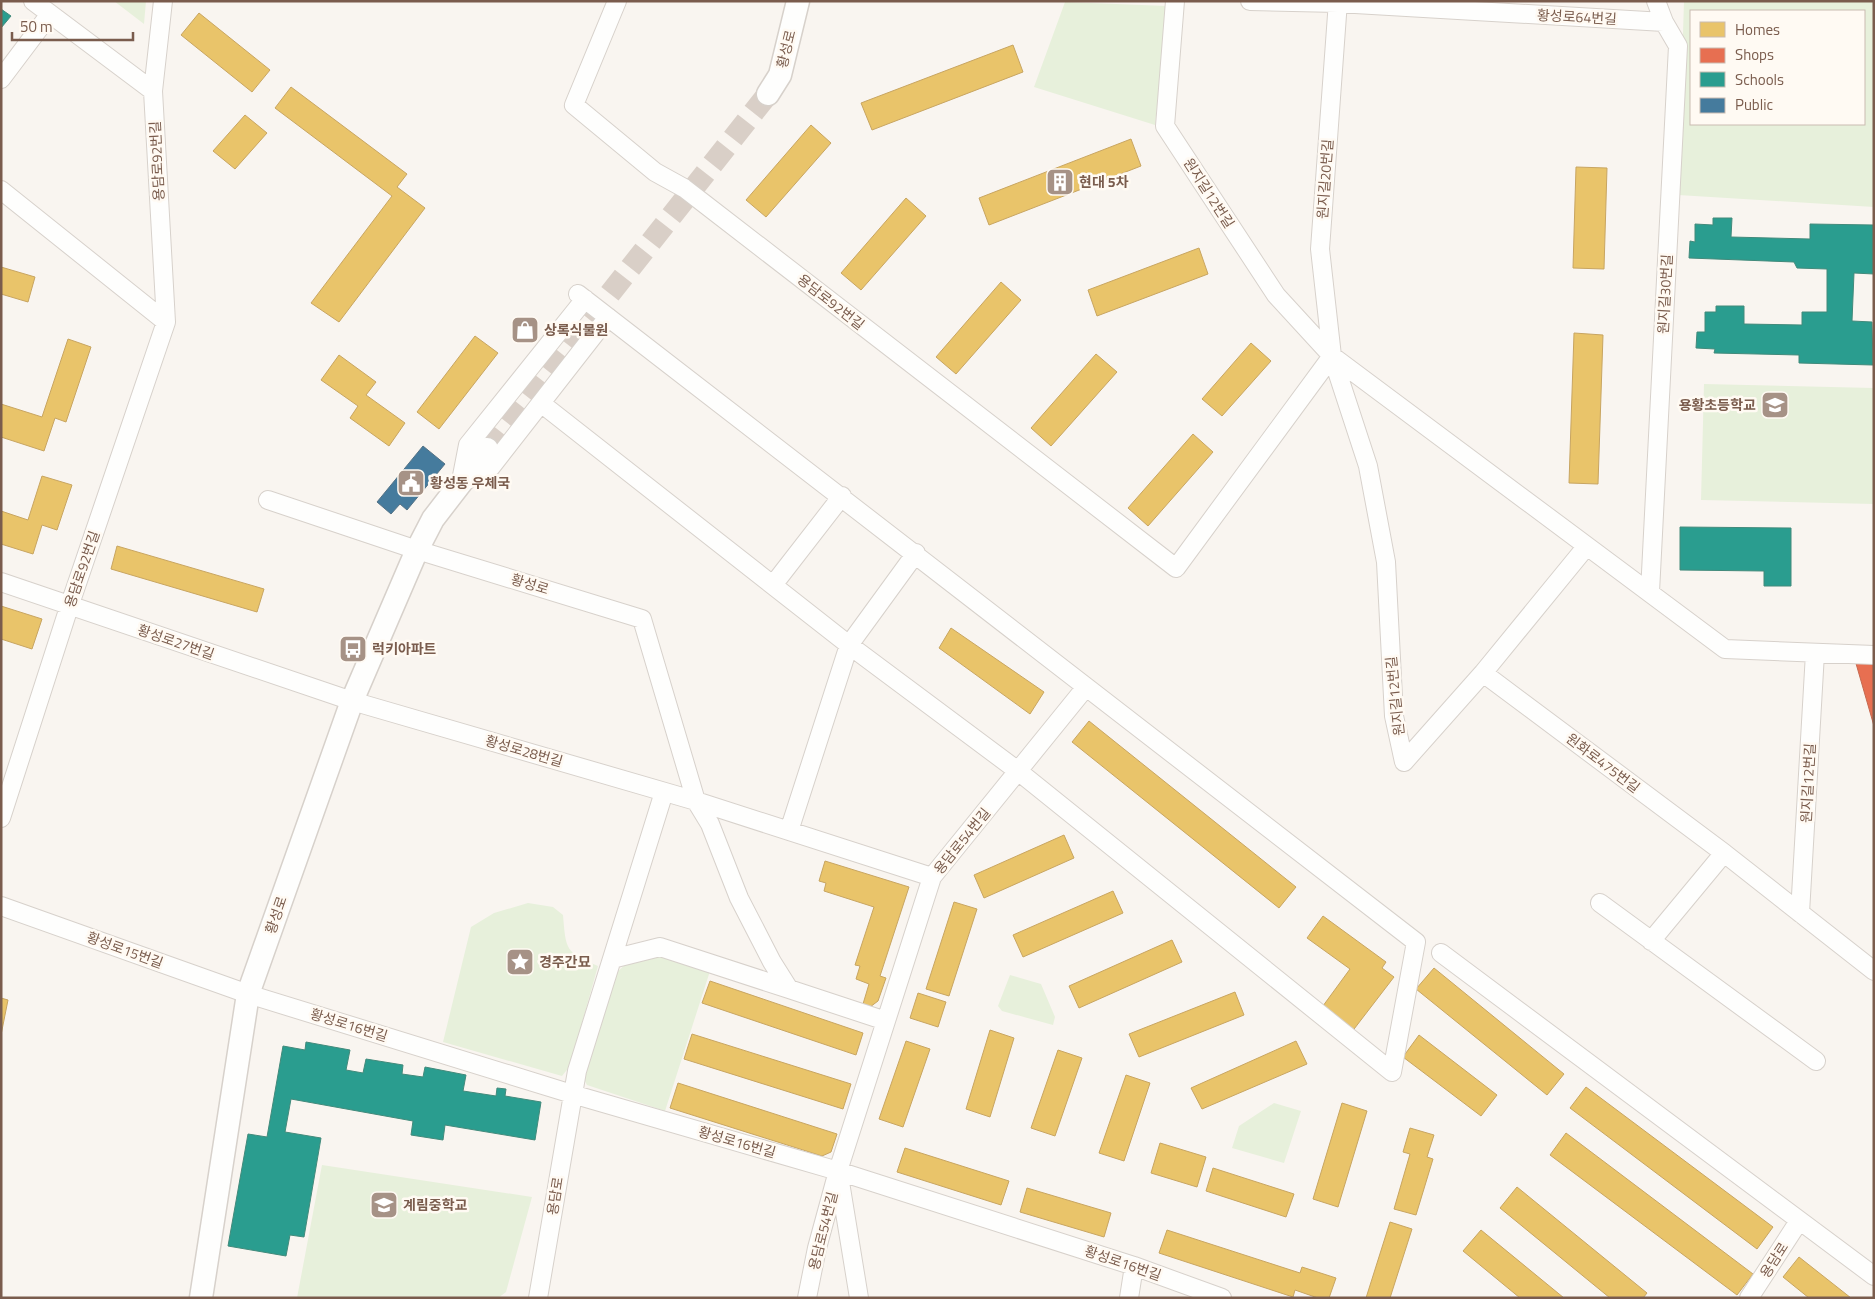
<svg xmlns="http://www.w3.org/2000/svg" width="1875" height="1299" font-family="'Titillium Web','Noto Sans KR',sans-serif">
<rect width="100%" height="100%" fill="#f9f5f0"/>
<path fill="#e7f0db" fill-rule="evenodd" d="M114,1h32l-2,23z
M1684,1h190v206l-196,-12zM1691,11h173v113h-173z
M1065,2l102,4 -12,119 -121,-38z
M1704,384l170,4v116l-173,-4z
M528,903l25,4 10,8c3,35 2,37 35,51l-28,100 -8,10 -119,-34 28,-115 23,-14z
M659,955l52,13 -46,143 -78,-26 -3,-6 32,-106 11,-10z
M1010,975l31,9 14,33 -2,8 -51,-14 -4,-5z
M1274,1103l27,8 -17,52 -52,-15 7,-22z
M322,1165l210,32 -26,95 -8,6h-201z"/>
<path fill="#e9c46a" stroke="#c8a561" d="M199,13l71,57 -18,22 -71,-57z
M1013,45l10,27 -151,58 -11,-27z
M291,87l116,87 -10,13 28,21 -86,114 -28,-19 81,-107 -117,-88z
M245,115l22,18 -32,36 -22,-18z
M811,125l20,18 -65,74 -20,-17z
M1131,139l10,27 -152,59 -10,-27z
M1576,167l31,1 -3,101 -31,-1z
M906,198l20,18 -65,74 -20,-17z
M1199,248l9,26 -111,42 -9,-26z
M1,267l34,10 -7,25 -27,-8z
M1001,282l20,18 -65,74 -20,-17z
M1574,333l29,2 -5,149 -29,-1z
M475,336l23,17 -59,76 -22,-17z
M68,339l23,8 -25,75 -11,-4 -11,33 -43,-14v-33l41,13z
M1251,343l20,18 -49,55 -20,-17z
M1096,354l21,18 -66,74 -20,-18z
M339,355l37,27 -10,13 39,28 -16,23 -39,-28 8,-12 -37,-26z
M1193,434l20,18 -65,74 -20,-18z
M42,476l30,9 -15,45 -15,-5 -9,29 -32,-10v-33l27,9z
M117,546l147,43 -7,23 -146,-43z
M1,606l41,13 -10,30 -31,-10z
M951,628l93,64 -14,22 -91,-66z
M1089,721l207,166 -17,21 -207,-166z
M1064,835l10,23 -90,40 -10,-23z
M825,861l84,26 -29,89 6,2 -8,23 -8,6 -7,-3 6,-20 -13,-5 4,-13 -5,-1 19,-58 -50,-16 2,-8 -7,-2z
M1113,891l10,22 -100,44 -10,-22z
M954,902l23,7 -28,87 -23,-7z
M1323,916l63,46 -4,6 12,9 -43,56 -31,-23 30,-41 -43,-31z
M1172,940l10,22 -103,46 -10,-22z
M1434,968l130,106 -17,21 -131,-106z
M710,981l153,52 -7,22 -154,-52z
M1235,992l9,23 -105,42 -10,-23z
M918,993l28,9 -8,25 -28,-9z
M1,998l7,2 -7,35z
M990,1030l24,8 -24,79 -24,-8z
M692,1034l159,50 -8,25 -159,-50z
M1419,1035l78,60 -16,21 -78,-59z
M906,1041l24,8 -27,78 -24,-8z
M1296,1041l11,23 -105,45 -11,-21z
M1058,1050l24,8 -27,78 -24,-8z
M1126,1075l24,8 -26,78 -25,-8z
M678,1083l159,51 -6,18 -9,4 -152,-48z
M1586,1087l187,140 -16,22 -187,-141z
M1342,1103l25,8 -29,96 -25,-8z
M1410,1128l24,7 -7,22 6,2 -17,56 -22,-6 16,-55 -7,-2z
M1566,1133l187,141 -16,21 -187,-140z
M1160,1143l46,14 -9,30 -46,-14z
M905,1148l104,33 -8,24 -104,-33z
M1213,1168l81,26 -8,23 -80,-26z
M1517,1187l130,106 -4,5h-33l-110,-90z
M1027,1188l84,25 -7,24 -84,-25z
M1390,1222l22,7 -22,69h-24z
M1167,1230l133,43 2,-6 34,11 -7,20h-11l-23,-8 -2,7 -134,-44z
M1481,1230l83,68h-44l-57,-47z
M1799,1257l52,41h-42l-26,-21z"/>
<path fill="#e76f51" stroke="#c66950" d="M1855,660l19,1v65z"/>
<path fill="#2a9d8f" stroke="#428a7b" d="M1,9l10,7 -10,12z
M1713,218h19l-1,19 79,2v-15l64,1v49l-20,-1 -2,48 20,1 1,43 -74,-2v-8l-85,-2 1,-4 -19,-1 1,-16h8v-20h11v-6h28v18l58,1v-13h25v-43l-30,-1 -3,-6 -105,-4 1,-17 5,1v-18l18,1z
M1680,527l111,1v58h-27v-15l-84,-1z
M306,1042l44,8 -4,20 17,3 3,-14 37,6 -1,9 21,3 2,-10 41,8 -3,16 33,5 1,-8 9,1 -1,7 36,6 -6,38 -90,-15 -2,15 -32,-5 2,-14 -122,-22 -6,33 36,6 -17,99 -14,-2 -4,21 -58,-10 20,-112 19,3 16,-91 22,4z"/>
<path fill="#457b9d" stroke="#557285" d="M423,446l22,18 -38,46 -7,-6 -9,10 -14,-12z"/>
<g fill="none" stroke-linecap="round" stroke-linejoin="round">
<path stroke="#d9cfc7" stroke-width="22" stroke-dasharray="22 11" stroke-linecap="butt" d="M487,449l281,-355"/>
<defs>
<path id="minor" d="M33,1l120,90
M617,1l-43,104 81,67 29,16 492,380 156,-212
M1175,1l-10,125 111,169 56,61 393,293 149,6
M1250,1l88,2 326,19
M1338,1l-18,248 12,107 36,110 18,96 8,154 10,46 79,-89 103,-126
M1,79l49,-65
M1,190l165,132
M542,404l307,241 169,126 374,301 24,-130 -838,-648
M461,481l7,-36 117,-146
M465,481l26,-14 117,-150
M268,500l149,50 225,69 54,182 14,23 29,74 33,64 17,27 97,32
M1,582l351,119 344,100 236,76
M773,585l69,-89
M1650,592l28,-546 -14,-24 -8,-21
M1483,673l241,180 150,118
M1,818l69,-214 96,-282 -13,-231 10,-90
M789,831l60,-186 67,-92
M1600,903l216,158
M1,906l247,88 324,100 266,77 296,95 88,32
M1800,913l15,-260
M1651,941l73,-88
M1441,953l433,323
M612,959l48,-12 129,42
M839,1176l20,122
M538,1298l39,-227 87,-279
M807,1298l10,-50 21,-77 94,-294 154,-190
M1129,1298l5,-32
M1749,1298l50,-77"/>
<path id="tertiary" d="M768,94l12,-19 18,-74
M201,1298l47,-304 104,-293 65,-151 16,-31 54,-70"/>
</defs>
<use href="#minor" stroke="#d7d1cb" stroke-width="20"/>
<use href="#tertiary" stroke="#d7d1cb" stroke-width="25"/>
<use href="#minor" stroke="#fefefd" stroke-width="18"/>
<use href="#tertiary" stroke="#fefefd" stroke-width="22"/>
</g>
<defs>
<symbol id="building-square" viewBox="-11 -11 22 22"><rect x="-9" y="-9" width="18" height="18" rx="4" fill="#a69286" stroke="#fffaf3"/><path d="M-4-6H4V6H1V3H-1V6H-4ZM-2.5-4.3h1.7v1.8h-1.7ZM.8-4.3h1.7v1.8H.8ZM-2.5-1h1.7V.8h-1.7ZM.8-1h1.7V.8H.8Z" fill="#fff"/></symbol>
<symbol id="shop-square" viewBox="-11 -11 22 22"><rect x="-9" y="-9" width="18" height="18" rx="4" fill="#a69286" stroke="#fffaf3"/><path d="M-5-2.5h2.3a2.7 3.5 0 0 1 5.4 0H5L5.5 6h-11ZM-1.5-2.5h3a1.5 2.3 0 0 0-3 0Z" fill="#fff"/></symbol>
<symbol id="school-square" viewBox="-11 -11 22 22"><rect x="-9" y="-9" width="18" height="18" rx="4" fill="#a69286" stroke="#fffaf3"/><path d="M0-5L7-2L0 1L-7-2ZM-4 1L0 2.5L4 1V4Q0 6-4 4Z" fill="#fff"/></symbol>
<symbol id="civic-square" viewBox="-11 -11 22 22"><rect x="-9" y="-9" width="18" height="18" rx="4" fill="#a69286" stroke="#fffaf3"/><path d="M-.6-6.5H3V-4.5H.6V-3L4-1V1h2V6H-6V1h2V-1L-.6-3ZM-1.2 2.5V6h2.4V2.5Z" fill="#fff"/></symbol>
<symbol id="bus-square" viewBox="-11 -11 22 22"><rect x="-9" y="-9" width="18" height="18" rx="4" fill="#a69286" stroke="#fffaf3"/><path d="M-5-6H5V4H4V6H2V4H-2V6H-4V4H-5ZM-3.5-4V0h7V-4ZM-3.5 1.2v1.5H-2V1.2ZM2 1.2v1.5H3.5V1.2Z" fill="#fff"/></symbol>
<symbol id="sight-square" viewBox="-11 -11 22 22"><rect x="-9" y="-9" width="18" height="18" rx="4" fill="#a69286" stroke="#fffaf3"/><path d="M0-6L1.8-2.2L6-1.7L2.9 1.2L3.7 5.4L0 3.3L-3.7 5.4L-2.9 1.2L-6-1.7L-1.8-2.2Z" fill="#fff"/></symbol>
</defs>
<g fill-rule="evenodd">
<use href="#building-square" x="1044" y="166" width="32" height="32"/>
<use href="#shop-square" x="509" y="314" width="32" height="32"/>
<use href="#school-square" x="1759" y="389" width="32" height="32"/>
<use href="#civic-square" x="395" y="467" width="32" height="32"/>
<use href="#bus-square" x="337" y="633" width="32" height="32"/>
<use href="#sight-square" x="504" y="946" width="32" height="32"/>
<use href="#school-square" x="368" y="1189" width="32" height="32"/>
</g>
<g text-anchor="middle" stroke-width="5" stroke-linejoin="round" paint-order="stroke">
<g font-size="14" fill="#7a5c4d" stroke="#fffaf3">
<text transform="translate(1577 17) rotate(3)" y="5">황성로64번길</text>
<text transform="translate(786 49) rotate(-76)" y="5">황성로</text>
<text transform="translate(157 161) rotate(-93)" y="5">용담로92번길</text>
<text transform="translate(1325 179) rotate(-86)" y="5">원지길20번길</text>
<text transform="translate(1209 193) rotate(57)" y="5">원지길12번길</text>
<text transform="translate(1665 294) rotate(-87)" y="5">원지길30번길</text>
<text transform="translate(831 302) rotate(38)" y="5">용담로92번길</text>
<text transform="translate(82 569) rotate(-71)" y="5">용담로92번길</text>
<text transform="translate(530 584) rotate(17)" y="5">황성로</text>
<text transform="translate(176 642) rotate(19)" y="5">황성로27번길</text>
<text transform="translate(1395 696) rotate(-96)" y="5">원지길12번길</text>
<text transform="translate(524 751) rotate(16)" y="5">황성로28번길</text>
<text transform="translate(1603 763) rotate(37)" y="5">원화로475번길</text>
<text transform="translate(1808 783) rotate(-87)" y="5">원지길12번길</text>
<text transform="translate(962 841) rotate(-51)" y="5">용담로54번길</text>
<text transform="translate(276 915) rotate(-71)" y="5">황성로</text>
<text transform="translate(125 950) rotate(20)" y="5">황성로15번길</text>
<text transform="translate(349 1025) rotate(17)" y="5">황성로16번길</text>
<text transform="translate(737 1142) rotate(16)" y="5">황성로16번길</text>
<text transform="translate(555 1196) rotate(-81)" y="5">용담로</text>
<text transform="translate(823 1231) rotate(-76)" y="5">용담로54번길</text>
<text transform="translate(1774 1260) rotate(-57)" y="5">용담로</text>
<text transform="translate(1123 1263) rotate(19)" y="5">황성로16번길</text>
</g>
<g font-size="14" font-weight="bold" fill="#7a5c4d" stroke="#fffaf3" text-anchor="start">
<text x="1079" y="187">현대 5차</text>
<text x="544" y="335">상록식물원</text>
<text x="1756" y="410" text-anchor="end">용황초등학교</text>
<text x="430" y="488">황성동 우체국</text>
<text x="372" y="654">럭키아파트</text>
<text x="539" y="967">경주간묘</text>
<text x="403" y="1210">계림중학교</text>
</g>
</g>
<rect width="1875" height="1299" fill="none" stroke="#7a5c4d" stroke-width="5"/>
<rect x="1690" y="10" width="175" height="115" fill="#fffaf3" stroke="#cabbb1"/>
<rect x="1700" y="22" width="25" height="15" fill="#e9c46a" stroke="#cabbb1"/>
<text x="1735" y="35" font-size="15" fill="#7a5c4d">Homes</text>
<rect x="1700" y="48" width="25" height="15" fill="#e76f51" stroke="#cabbb1"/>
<text x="1735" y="60" font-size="15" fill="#7a5c4d">Shops</text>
<rect x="1700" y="72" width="25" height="15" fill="#2a9d8f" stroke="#cabbb1"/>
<text x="1735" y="85" font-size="15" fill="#7a5c4d">Schools</text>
<rect x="1700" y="98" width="25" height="15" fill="#457b9d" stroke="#cabbb1"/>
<text x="1735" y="110" font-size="15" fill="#7a5c4d">Public</text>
<path d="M12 32v8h121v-8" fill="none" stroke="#7a5c4d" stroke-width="2.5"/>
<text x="20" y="32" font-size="15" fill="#7a5c4d" stroke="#fffaf3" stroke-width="4" paint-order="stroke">50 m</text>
</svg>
